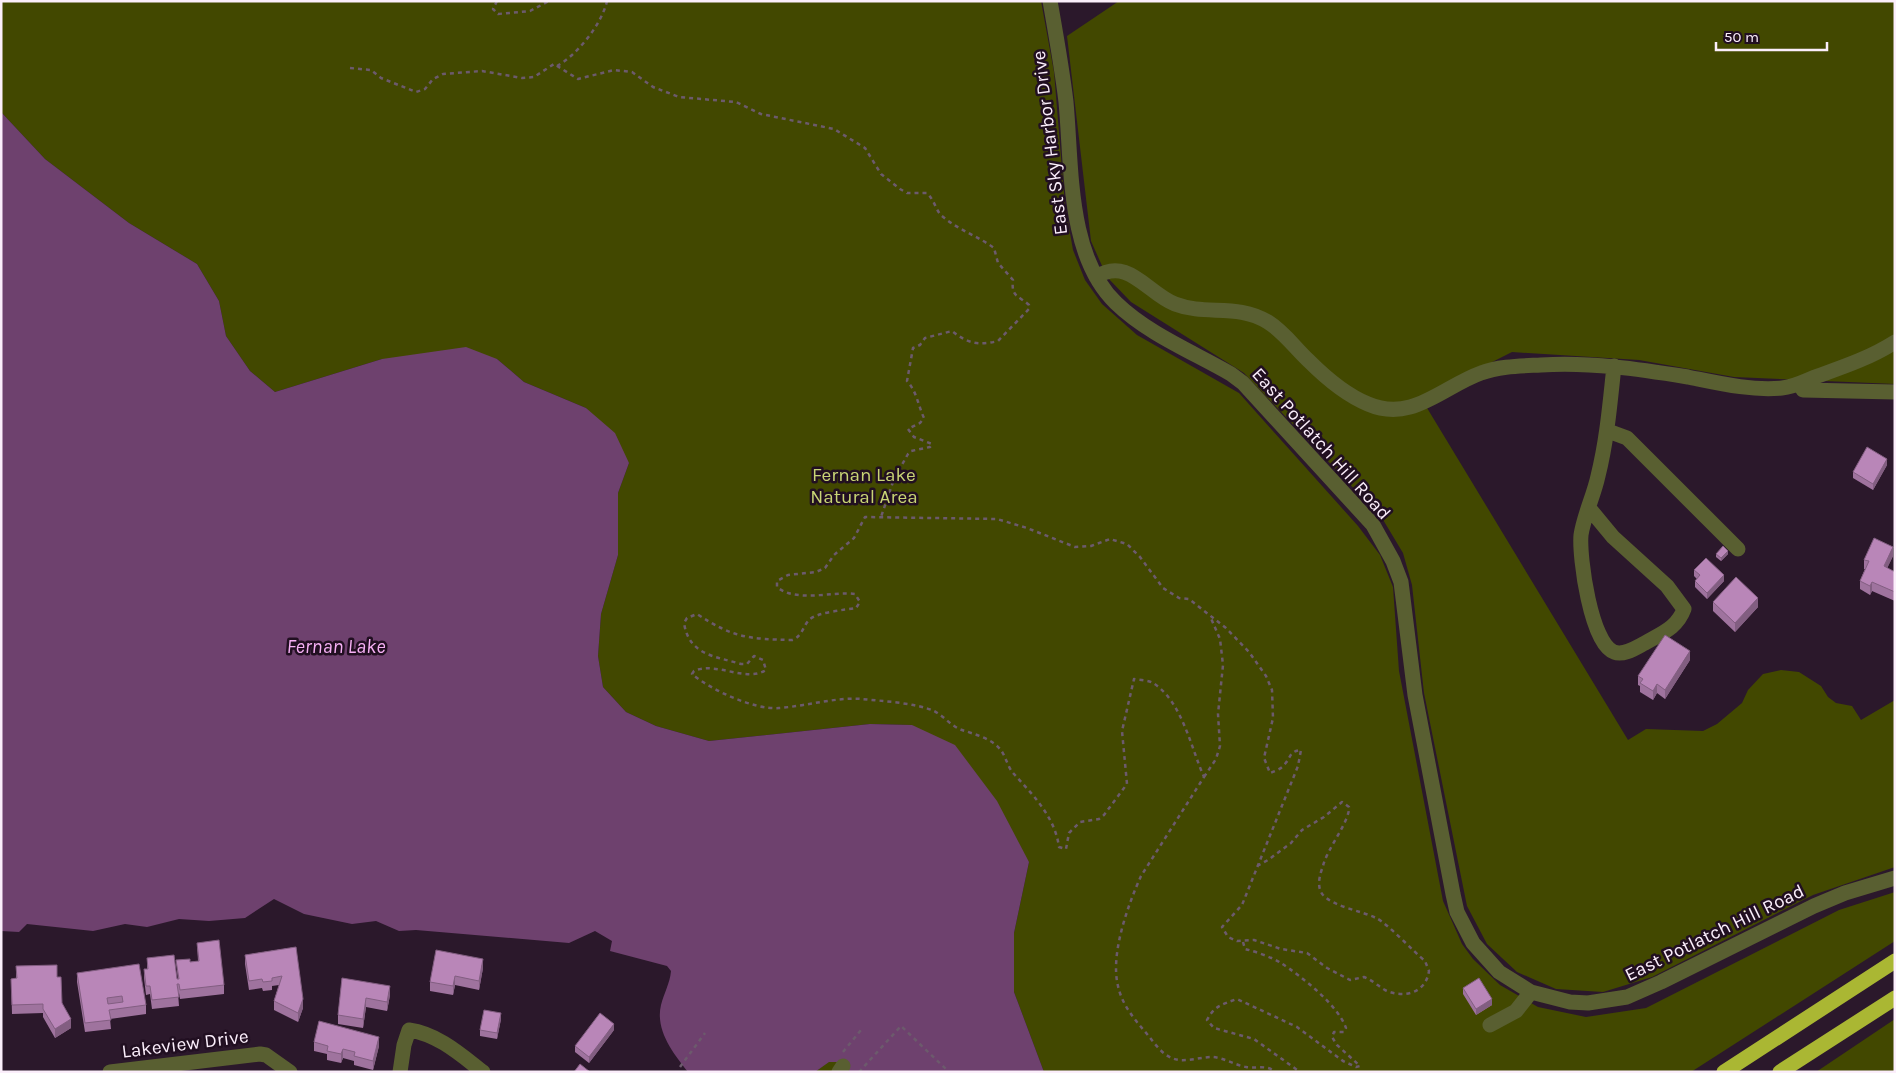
<svg xmlns="http://www.w3.org/2000/svg" width="1896" height="1073" font-family="Karla,sans-serif">
<rect width="100%" height="100%" fill="#2b182b"/>
<path fill="#424800" d="M1,1h1040l13,71 11,133 8,45 12,30 17,24 35,31 102,58 119,133 22,29 13,32 6,84 44,230 19,43 11,15 27,26 38,22 48,10 60,-9 193,-98 56,-18v49l-204,131h-647l-30,-80v-59l15,-71 -117,-137 -42,-1 -161,17 -53,-15 -30,-14 -23,-25 -5,-31 3,-42 17,-59v-62l11,-30 -43,-55 -62,-26 -27,-23h-115l-107,33 -25,-21 -24,-35 -7,-35 -22,-37 -68,-41 -84,-64 -44,-47z
M1119,1h776v383l-161,-7 -95,-17 -127,-8 -91,46 207,342 18,-11 57,2 14,-7 25,-21 6,-13 15,-16 18,-4 18,2 22,14 7,11 8,6 16,3 9,14 34,-20v167l-82,28 -161,82 -49,15 -47,-3 -39,-17 -30,-28 -20,-38 -43,-213 -12,-108 -9,-32 -21,-35 -138,-145 -113,-71 -24,-25 -16,-36 -24,-205z
M1895,1019v53h-79z
M829,1061l8,1 14,10h-36z"/>
<path fill="#6e416e" d="M1,112l44,47 84,64 68,41 22,37 7,35 24,35 25,21 107,-33 84,-12 31,12 27,23 62,26 29,25 14,30 -11,30v62l-17,59 -3,42 5,31 23,25 30,14 53,15 161,-17 42,1 43,20 42,56 32,61 -15,71v59l30,80h-193l-14,-10h-8l-14,10h-127c-15,-19 -33,-42 -27,-67 3,-12 9,-22 10,-34l-4,-5 -57,-15 2,-10 -17,-10 -26,12 -153,-13 -17,1 -23,-10 -24,3 -48,-10 -30,-15 -29,19 -36,3 -30,-2 -32,8 -22,-3 -32,7 -66,-7 -8,8 -18,-1z"/>
<g fill="none" stroke-linecap="round" stroke-linejoin="round">
<path stroke="#6c5a6c" stroke-width="2.5" stroke-dasharray="4 4" stroke-linecap="butt" d="M497,1l-4,8 5,5 32,-3 19,-10
M557,66c20,-11 45,-42 50,-65
M350,68l21,2 10,8 35,14 9,-3 8,-10 10,-5 39,-3 40,7 12,-1 20,-13 24,15 36,-9 18,2 21,15 26,10 57,5 25,12 73,15 31,19 16,26 19,15 7,4h20c8,8 9,18 15,23 16,14 36,20 52,32l4,15 15,17c-2,17 5,15 16,25v4l-31,32c-20,5 -31,2 -46,-10l-27,7 -5,7 -7,3 -6,33c10,11 11,24 17,37l-4,5 -12,6 6,8 18,7 -2,3 -19,4 -3,3 -14,25 -13,38
M1204,777l12,-18 4,-13 -2,-32 5,-49 -3,-26 -10,-23
M1257,866l11,-6 23,-17 11,-13 22,-13 18,-15 7,5c1,14 -22,42 -26,59 -3,8 -7,21 0,29 11,12 39,16 53,23 11,5 38,34 49,43l4,10c-3,22 -25,28 -44,19 -7,-4 -13,-10 -21,-13l-14,3 -23,-12 -20,-15 -26,-4 -27,-9 -17,1 -9,-4 -6,-10 20,-22 56,-139 3,-16c-12,1 -10,8 -17,15 -3,4 -9,6 -14,8l-6,-15 9,-40 -1,-28 -6,-14 -17,-24 -23,-24 -37,-29 -10,-1 -16,-10 -23,-31 -13,-13 -17,-5 -19,7 -16,1 -48,-19 -30,-9 -132,-2 -11,21 -20,17 -9,13 -9,4 -28,3 -11,6v6c19,16 56,4 78,7l5,8 -4,6c-11,2 -39,4 -47,12 -6,6 -7,17 -17,20 -43,-1 -59,-2 -95,-26l-10,4 -3,5c5,32 30,33 57,41h6l7,-8 9,4 3,10c-20,13 -50,-9 -72,1l-2,3c19,16 62,36 87,34 28,-2 56,-11 83,-9 20,2 54,4 72,12 10,5 18,16 28,19 12,4 28,8 37,18 7,7 8,19 15,26 19,21 41,43 45,73l7,2 3,-16 11,-11 19,-3 5,-4 23,-31 -5,-53 12,-52c5,1 14,1 19,4 29,18 38,65 51,94l-63,99c-13,29 -31,78 -23,110 4,19 17,34 29,48 9,11 17,24 32,26 11,1 23,-3 34,-3 11,1 22,8 33,10 9,2 21,-3 29,5
M1243,942l2,7c12,3 26,8 36,14 20,13 57,42 65,65l-2,4h-10l-2,5 5,8 23,21 -4,1 -13,-6 -46,-34 -60,-28c-14,5 -23,7 -30,21l7,8 40,11 46,33
M843,1052l18,-22
M680,1067l25,-34
M859,1072l42,-46 46,44"/>
<path stroke="#595f31" stroke-width="15" d="M1050,1c6,34 12,67 16,101 6,64 1,154 50,201 32,31 77,49 115,71l12,9 130,142 20,36 8,21 14,113 38,199 4,18 16,31 26,29 32,20 39,10 18,1 39,-6 34,-15 153,-76 31,-13 50,-15
M1096,277c32,-21 51,16 79,27 31,12 62,-1 93,18 16,10 27,26 41,39 17,17 37,34 59,43 44,19 74,-17 113,-31 18,-7 40,-7 60,-8 50,-3 97,4 147,12 30,6 63,14 94,11 12,-1 23,-7 33,-11 28,-10 55,-19 80,-35
M1800,384l3,6 92,2
M1608,431l19,7 111,111
M1589,508l24,29 54,49 17,23c-7,19 -22,24 -39,34 -8,4 -21,13 -31,9 -23,-8 -35,-95 -33,-117 3,-20 13,-40 17,-59 9,-36 12,-73 16,-110
M1490,1025l26,-14 15,-19
M110,1072l150,-18 6,1 24,17
M400,1072l4,-27 5,-15c29,4 52,25 74,42
M839,1072l4,-6"/>
<path stroke="#aab733" stroke-width="15" d="M1724,1072l171,-111
M1780,1072l115,-74"/>
</g>
<path fill="#9f739e" d="M1887,465l-14,25 -20,-12v-6z
M1716,554h12l-7,7 -5,-4z
M1893,556l-6,12 8,4v29l-23,-10 -2,4 -10,-6v-8l5,-12h-1v-9z
M1694,570l30,11 -17,18 -12,-12v-6l2,-2 -3,-3z
M1713,602l45,5 -23,25 -22,-21z
M1690,660l-25,39 -8,-6 -4,7 -13,-8v-6l-2,-1v-9z
M197,943l27,42v9l-44,5 -1,-6h-1l1,13 -27,3 -2,-15 -4,1 -2,-17v-9h3v-11l31,21 -2,-19 14,2 8,-1z
M296,947l7,61 -5,14 -24,-12v-9l5,-16 -7,1v4l-9,1 -1,-3 -13,2 -4,-26v-9z
M16,966l41,11 5,26 9,25 -16,10 -12,-21v-4l-31,1 -1,-35 5,-1z
M483,968l-4,22 -24,-5 -2,10 -23,-4v-9z
M77,973l69,32v9l-36,5 1,10 -26,3 -8,-50z
M342,978l48,17 -3,16 -21,-4 -3,21 -25,-4v-9z
M1463,988l29,17 -16,10 -13,-21z
M501,1019l-4,20 -17,-3v-6z
M614,1030l-25,33 -14,-11v-6z
M314,1042l65,4 -6,24 -19,-5v-4l-11,-3 -2,5 -14,-3v-6l-13,-3z"/>
<path fill="#825e81" d="M1887,459v6l-14,25v-6z
M1893,547v9l-9,19v-9z
M1728,551v3l-7,7v-3z
M1724,575v6l-17,18v-6z
M1872,582v9l-2,4v-9z
M1758,598v9l-23,25v-9z
M1690,651v9l-25,39v-9z
M1657,684v9l-4,7v-9z
M483,959v9l-4,22v-9z
M455,976v9l-2,10v-9z
M390,986v9l-3,16v-9z
M366,998v9l-3,21v-9z
M303,999v9l-5,14v-9z
M1492,999v6l-16,10v-6z
M501,1013v6l-4,20v-6z
M71,1019v9l-16,10v-9z
M614,1024v6l-25,33v-6z
M379,1037v9l-6,24v-9z
M343,1049v9l-2,5v-9z"/>
<path fill="#b986b8" stroke="#825e81" fill-rule="evenodd" d="M1867,447l20,12 -14,25 -20,-12z
M1874,538l19,9 -9,19 11,6v20l-23,-10 -2,4 -10,-5 9,-20 -5,-1z
M1723,546l5,5 -7,7 -5,-4z
M1706,558l18,17 -17,18 -12,-12 5,-6 -6,-5z
M1736,577l22,21 -23,25 -22,-21z
M1665,635l25,16 -25,39 -8,-6 -4,7 -13,-8 3,-4 -5,-3z
M219,940l5,45 -44,5 -1,-6h-2l2,13 -27,3 -2,-14h-4l-2,-17h4l-1,-11 27,-3 3,24h2l-3,-19 14,-1v3l9,-1 -2,-18z
M296,947l7,52 -5,14 -24,-12 8,-25 -10,2v3l-9,1 -1,-3 -13,2 -4,-26z
M436,950l47,9 -4,22 -24,-5 -2,10 -23,-4z
M139,964l7,41 -37,5 2,10 -26,3 -8,-50zM122,996l1,6 -15,2 -1,-6z
M57,965v12h4l1,26 9,16 -16,10 -12,-20v-5l-31,1 -1,-26 6,-1 -1,-12z
M342,978l48,8 -3,16 -21,-4 -3,21 -25,-4z
M1479,978l13,21 -16,10 -13,-21z
M484,1010l17,3 -4,20 -17,-3z
M600,1013l14,11 -25,33 -14,-11z
M319,1021l60,16 -6,24 -19,-5 1,-4 -12,-3 -2,5 -14,-3 1,-5 -14,-4z
M580,1064l10,8h-16z"/>
<g text-anchor="middle" stroke-width="5" stroke-linejoin="round" paint-order="stroke">
<g font-size="19" fill="#fbeefb" stroke="#210f21">
<text transform="translate(1049 143) rotate(-97)" y="7">East Sky Harbor Drive</text>
<text transform="translate(1322 443) rotate(48)" y="7">East Potlatch Hill Road</text>
<text transform="translate(1714 932) rotate(-26)" y="7">East Potlatch Hill Road</text>
<text transform="translate(185 1043) rotate(-7)" y="7">Lakeview Drive</text>
</g>
<g font-size="19" fill="#c9d575" stroke="#210f21">
<text x="864" y="481">Fernan Lake<tspan x="864" dy="22">Natural Area</tspan></text>
</g>
<g font-size="20" font-style="italic" fill="#f6b0f5" stroke="#210f21">
<text x="336" y="653">Fernan Lake</text>
</g>
</g>
<rect width="1896" height="1073" fill="none" stroke="#fbeefb" stroke-width="5"/>
<path d="M1716 42v8h111v-8" fill="none" stroke="#fbeefb" stroke-width="2.5"/>
<text x="1724" y="42" font-size="15" fill="#fbeefb" stroke="#210f21" stroke-width="4" paint-order="stroke">50 m</text>
</svg>
